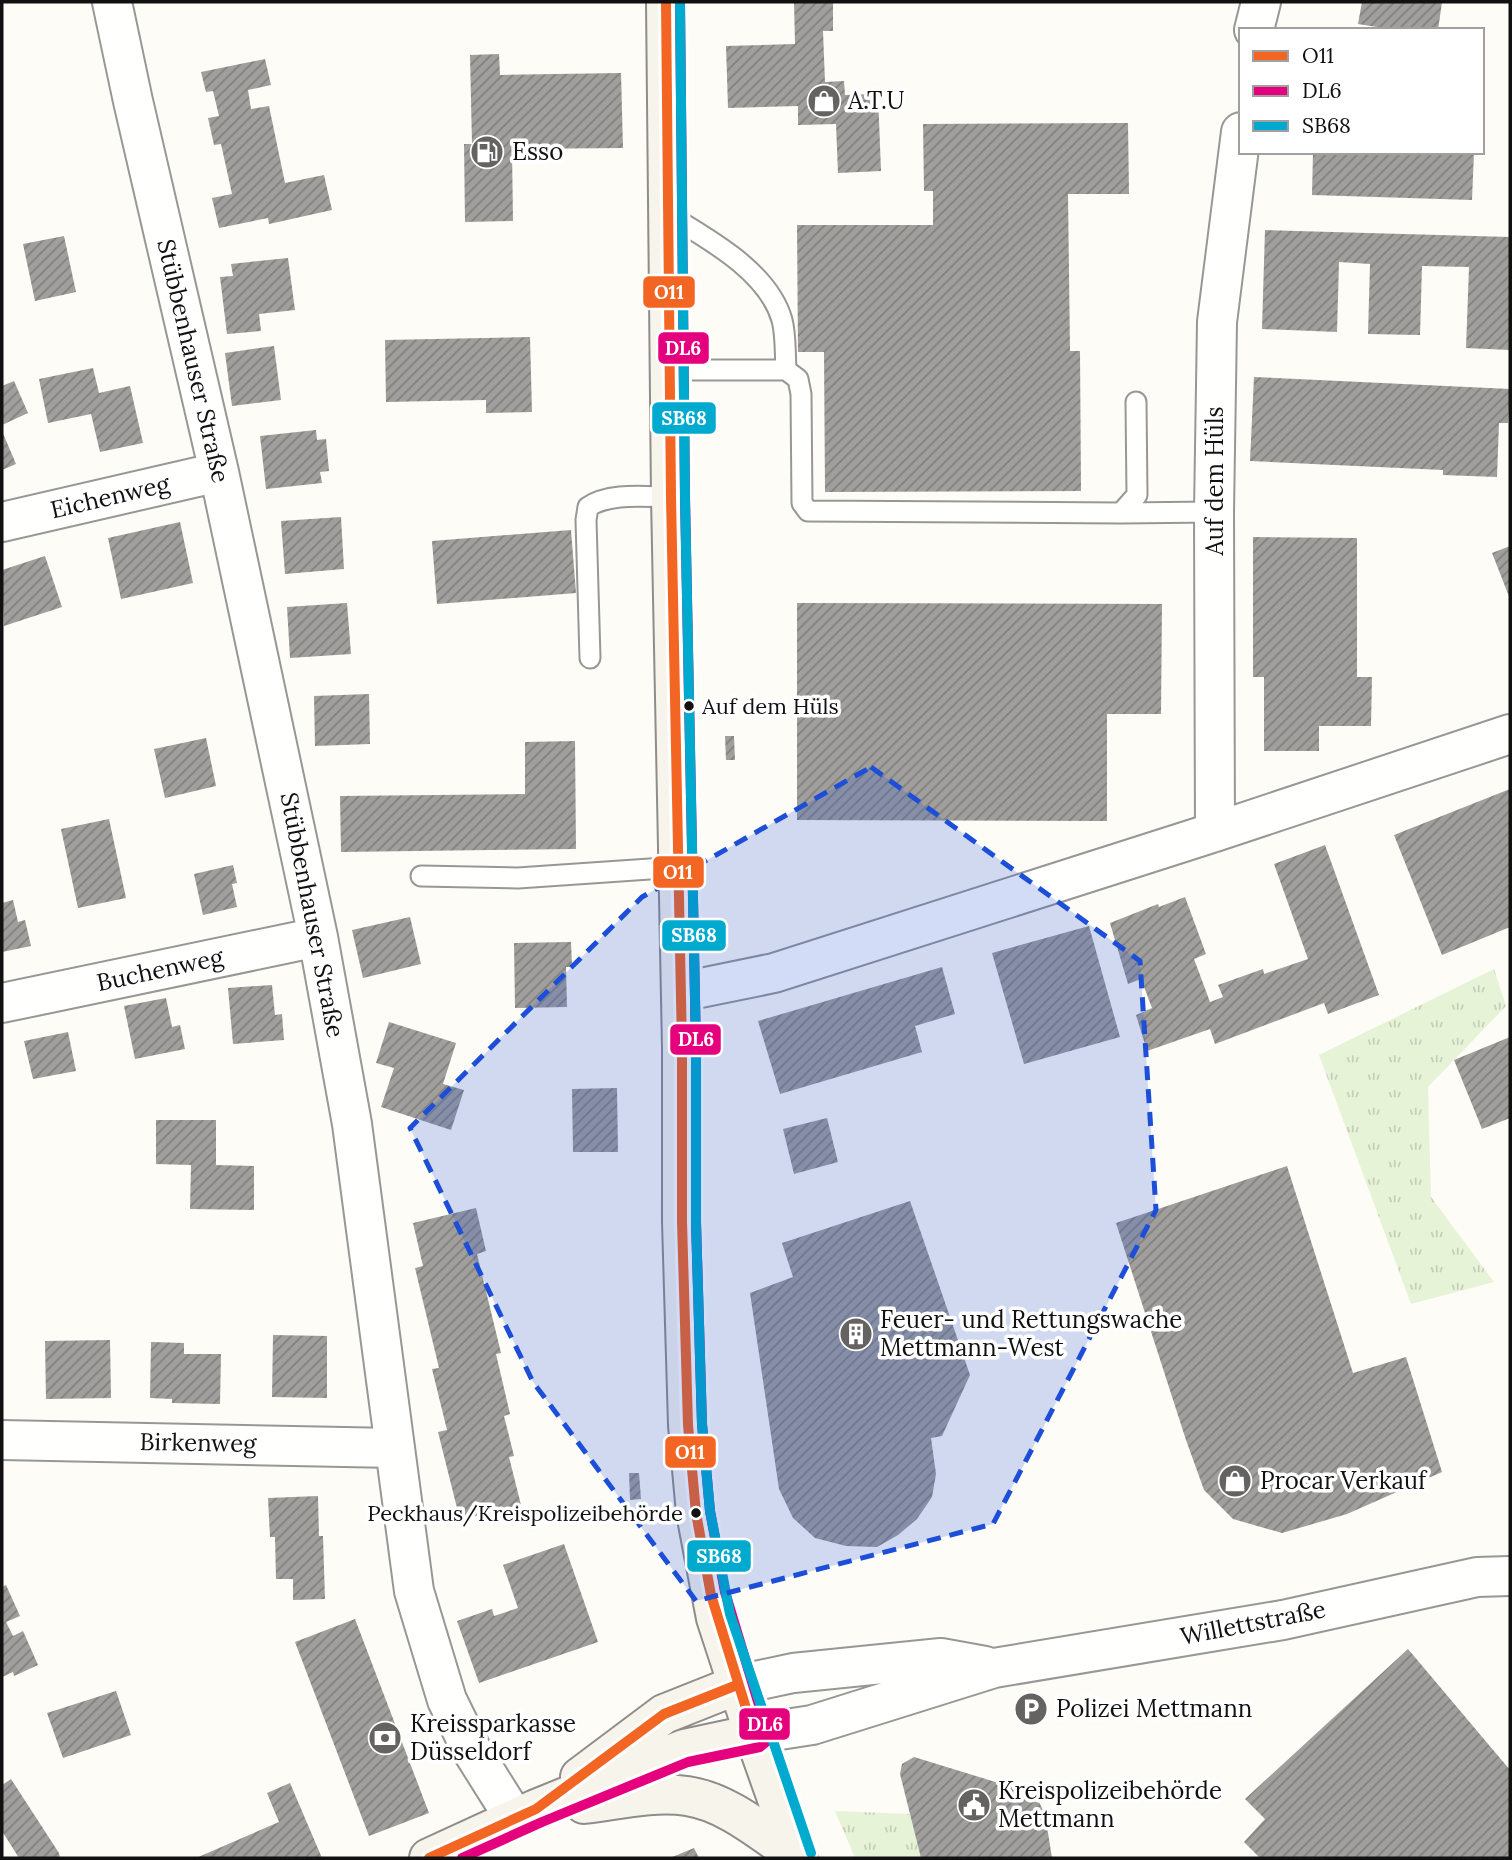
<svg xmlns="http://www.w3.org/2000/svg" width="1512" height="1860" font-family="Lora,serif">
<defs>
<pattern id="grass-tufts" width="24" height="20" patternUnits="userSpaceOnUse" patternTransform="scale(1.75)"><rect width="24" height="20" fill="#e7f3d7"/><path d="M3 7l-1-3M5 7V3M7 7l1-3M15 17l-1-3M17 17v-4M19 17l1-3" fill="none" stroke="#c5cfb8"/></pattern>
<pattern id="building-hatch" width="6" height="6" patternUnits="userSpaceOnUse" patternTransform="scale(1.75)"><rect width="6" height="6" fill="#a19f9c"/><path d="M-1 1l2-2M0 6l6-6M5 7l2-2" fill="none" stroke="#82807e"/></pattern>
</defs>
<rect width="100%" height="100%" fill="#fdfcf7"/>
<path fill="url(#grass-tufts)" d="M1494,969l12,37 -78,81 3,110 63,85 -83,22 -92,-249z
M835,1811l75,3 11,44h-66z"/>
<path fill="url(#building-hatch)" d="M794,2h39v29h-10l2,51 19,-1 1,14 33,-1 3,77 -43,2 -2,-49 -38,1v-19l-70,2 -2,-62 69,-2z
M1362,2h80l-4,28h-42l-38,-6z
M499,54l1,21 121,-2 2,75 -111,1 1,72 -48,1 -1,-78h8l-2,-89z
M265,59l6,26 -23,5 3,19 18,-3 16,77 39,-8 8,35 -63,14 -1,-6 -49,10 -7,-30 20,-4 -11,-50 -7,1 -6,-27 11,-2 -6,-25 -7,1 -5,-20z
M1128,123l1,71h-61l2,157h10l1,140 -256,1 -1,-140h-26l-1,-127h136v-34h-9l-1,-67z
M1313,152h161l-2,48 -160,-5z
M1265,230l245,7v113l-44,-2 3,-81 -47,-1 -2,69 -52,-1 2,-70 -31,-2 -2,70 -75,-3z
M64,236l12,56 -41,9 -12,-57z
M288,258l7,52 -36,4 2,17 -34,3 -7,-57 13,-1 -2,-12z
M530,337l2,75 -46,1v-13l-100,2 -1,-62z
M274,346l7,54 -49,6 -7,-53z
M93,368l6,25 31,-7 13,57 -43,9 -9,-38 -43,9 -9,-44z
M1254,377l256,12 -2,34h-9l-2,54 -54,-2v-5l-193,-9z
M14,381l14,32 -26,12v-39z
M316,430l1,10 9,-1 3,32 -9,1 2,11 -56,6 -6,-53z
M2,431l14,33 -14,6z
M341,517l3,52 -59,5 -4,-53z
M180,522l13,61 -72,16 -13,-61z
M571,530l5,63 -139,11 -5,-63z
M1253,537l104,1v139h15l-1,49h-52v25h-55v-74h-11z
M1510,546v53l-18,-46z
M45,556l17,51 -58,19 -2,-56z
M347,603l4,51 -61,4 -3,-51z
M797,603l365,1 -1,110h-54v107l-310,-1z
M369,694l1,50 -55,2 -1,-50z
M725,736h9l1,24h-9z
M206,738l10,48 -51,12 -11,-49z
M575,741l1,108 -235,3 -1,-56 185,-2v-52z
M1510,789v138l-68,28 -48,-120z
M109,819l17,79 -48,10 -17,-79z
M1325,845l54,150 -51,19 -4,-11 -109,41 -5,-15 -63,22 -11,-36 16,-7 -11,-29 -13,5 -18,-61 48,-19 1,3 26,-10 21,57 -12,5 16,43 13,-5 -5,-12 45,-16 1,5 44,-15 -34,-95z
M233,865l4,18 -5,1 5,23 -34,8 -9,-41z
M13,900l5,22 7,-2 6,26 -29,6v-49z
M410,917l11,47 -58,14 -11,-48z
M1089,926l31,111 -96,27 -32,-111z
M571,942l1,25h-6l1,40 -52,1 -1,-65z
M942,967l13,47 -40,12 7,26 -142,42 -22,-73z
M272,985l3,30 7,-1 2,26 -51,4 -5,-56z
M166,998l6,29 8,-2 5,24 -50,10 -11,-53z
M389,1022l67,21 -13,41 21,6 -13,40 -70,-23 13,-39 -18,-5z
M68,1032l8,39 -43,8 -9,-38z
M1510,1037v81l-28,11 -28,-69z
M617,1088l1,64h-45l-1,-63z
M827,1118l11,44 -44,12 -11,-45z
M156,1120h60v45l38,1v44l-64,-1 1,-44 -35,-1z
M1287,1166l66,207 53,-16 36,115 -95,42 -65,19 -49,-14 -29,-29 -18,-50 -70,-217z
M910,1201l60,174 -28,61 -11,2 5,36 -4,23 -15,22 -19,16 -21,12 -31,-1 -31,-8 -22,-20 -14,-29 -29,-196 43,-16 -11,-34z
M476,1208l10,43 -9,3 24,99 -5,1 14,60 -6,2 10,40 -5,1 12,48 -61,15 -22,-88 9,-2 -15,-61 7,-1 -24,-100 8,-2 -10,-43z
M273,1335l54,1v62l-55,-1z
M110,1340l1,58 -65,1 -1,-58z
M151,1342l33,1v11h37l-1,50 -48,-1v-4l-22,-1z
M629,1473h10l2,26 -11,1z
M318,1496l1,40h4l2,63 -32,1v-21h-17l-1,-42h-5l-2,-39z
M564,1544l34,98 -119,41 -22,-62 35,-12 2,7 24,-8 -15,-43z
M6,1585l14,31 -14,6 7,14 10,-5 15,34 -24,11 -1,-4 -11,5v-90z
M355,1619l74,194 -60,23 -74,-194z
M1408,1649l102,121v88h-250l-16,-16 21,-23 -20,-20z
M116,1691l15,44 -68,23 -16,-45z
M914,1757l114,35 11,10 6,12 7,44h-131l-21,-84 2,-10z
M11,1779l48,74 1,5h-41l-17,-27v-46z
M290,1783l32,75h-126l83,-36 -12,-29z
M694,1848l5,10h-29z"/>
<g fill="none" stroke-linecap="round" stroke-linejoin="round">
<defs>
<path id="lane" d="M667,214c41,25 101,57 115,106 4,15 3,34 4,50
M670,370h116l12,9 3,15 1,109 6,8 313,2 16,-18 -1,-93
M1121,513l93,-1
M590,658l-4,-138 2,-13c22,-15 58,-10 83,-10
M421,876l97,2 161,-11"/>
<path id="street" d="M112,2l21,99 86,371 99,465 34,187 62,467 33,109 24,49 44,70
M1254,30l7,-28
M2,522l217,-50
M1215,832l-1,-320 3,-190 24,-190
M681,992l93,-19 441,-141 295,-98
M2,1003l316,-66
M2,1440l393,8
M737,1685l56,-12 148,-15 44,8
M754,1734l58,-9 182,-57 289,-48 194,-43 33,-1"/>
<path id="secondary" d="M666,2l5,495 11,551v174l6,203 8,88 20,105 38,116 44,124
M580,1777l84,-63 73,-29
M584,1804c33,-4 70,-13 103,-8 41,6 77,38 110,60
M429,1858l107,-49 148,-60 70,-15"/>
</defs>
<use href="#lane" stroke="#979795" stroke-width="23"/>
<use href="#street" stroke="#979795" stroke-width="42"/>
<use href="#secondary" stroke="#8e8d8b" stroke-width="42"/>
<use href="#lane" stroke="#fffffe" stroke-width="19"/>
<use href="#street" stroke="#fffffe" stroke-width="38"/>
<use href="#secondary" stroke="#f6f4eb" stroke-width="38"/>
<defs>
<path id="bus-1" d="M666,2l5,495 11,551v174l6,203 8,88 15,82 43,139
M429,1858l107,-49 128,-95 73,-29"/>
<path id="bus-2" d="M462,1858l80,-36 146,-60 72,-15 6,-5 2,-7 -43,-143 -15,-81 -8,-87 -6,-202v-174l-11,-551 -5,-495"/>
<path id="bus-3" d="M680,2l5,495 11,551v174l6,202 8,87 20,103 81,239"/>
</defs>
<use href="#bus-1" stroke="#fff" stroke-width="16"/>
<use href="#bus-2" stroke="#fff" stroke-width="16"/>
<use href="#bus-3" stroke="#fff" stroke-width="16"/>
<use href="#bus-1" stroke="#f26522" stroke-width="10"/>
<use href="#bus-2" stroke="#e5007d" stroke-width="10"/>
<use href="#bus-3" stroke="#00a9ce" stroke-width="10"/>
</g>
<path fill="#1d4ed8" fill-opacity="0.2" stroke="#1d4ed8" stroke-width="5" stroke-dasharray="14 9" stroke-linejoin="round" d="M871,767l269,194 16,249 -163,314 -297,77 -163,-219 -123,-254 232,-231z"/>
<defs>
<symbol id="shop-disc" viewBox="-11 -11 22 22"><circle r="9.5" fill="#646362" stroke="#fff"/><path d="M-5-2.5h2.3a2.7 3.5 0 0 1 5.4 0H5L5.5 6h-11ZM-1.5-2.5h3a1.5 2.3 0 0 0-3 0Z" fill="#fff"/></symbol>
<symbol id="fuel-disc" viewBox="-11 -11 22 22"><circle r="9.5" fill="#646362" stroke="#fff"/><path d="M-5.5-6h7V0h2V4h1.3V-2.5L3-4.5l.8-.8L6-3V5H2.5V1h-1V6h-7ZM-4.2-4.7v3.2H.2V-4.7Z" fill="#fff"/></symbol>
<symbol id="building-disc" viewBox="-11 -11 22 22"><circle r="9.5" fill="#646362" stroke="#fff"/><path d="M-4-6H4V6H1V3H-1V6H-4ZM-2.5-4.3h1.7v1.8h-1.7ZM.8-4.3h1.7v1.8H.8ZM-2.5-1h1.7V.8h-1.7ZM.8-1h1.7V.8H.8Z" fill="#fff"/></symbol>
<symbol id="parking-disc" viewBox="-11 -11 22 22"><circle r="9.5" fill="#646362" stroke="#fff"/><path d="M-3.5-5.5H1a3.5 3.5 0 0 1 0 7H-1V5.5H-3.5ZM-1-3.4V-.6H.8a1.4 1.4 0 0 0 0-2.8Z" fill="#fff"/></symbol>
<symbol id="bank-disc" viewBox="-11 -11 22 22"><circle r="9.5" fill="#646362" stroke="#fff"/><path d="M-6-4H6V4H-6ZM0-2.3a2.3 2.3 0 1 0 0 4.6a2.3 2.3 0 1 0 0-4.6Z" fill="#fff"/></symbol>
<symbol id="civic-disc" viewBox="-11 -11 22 22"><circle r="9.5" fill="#646362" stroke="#fff"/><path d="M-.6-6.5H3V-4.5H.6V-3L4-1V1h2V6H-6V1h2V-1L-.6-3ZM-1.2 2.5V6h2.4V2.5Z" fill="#fff"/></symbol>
</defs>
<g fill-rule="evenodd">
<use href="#shop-disc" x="805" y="82" width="38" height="38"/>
<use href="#fuel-disc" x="468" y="133" width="38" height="38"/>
<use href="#building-disc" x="837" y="1315" width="38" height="38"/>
<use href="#shop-disc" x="1216" y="1462" width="38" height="38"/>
<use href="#parking-disc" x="1012" y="1690" width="38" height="38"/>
<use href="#bank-disc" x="366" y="1719" width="38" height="38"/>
<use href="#civic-disc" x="955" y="1786" width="38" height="38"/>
</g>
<g fill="#111" stroke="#fff" stroke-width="2.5">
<circle cx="689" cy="706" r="6"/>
<circle cx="696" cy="1513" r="6"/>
</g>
<g text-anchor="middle" stroke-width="7" stroke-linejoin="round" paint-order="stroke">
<g font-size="22" fill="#111" stroke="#fff" text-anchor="start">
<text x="702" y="714">Auf dem Hüls</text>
<text x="683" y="1521" text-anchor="end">Peckhaus/Kreispolizeibehörde</text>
</g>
<g font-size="24" fill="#111" stroke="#fff" text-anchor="start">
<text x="848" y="109">A.T.U</text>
<text x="512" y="160">Esso</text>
<text x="880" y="1328">Feuer- und Rettungswache<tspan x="880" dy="28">Mettmann-West</tspan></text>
<text x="1260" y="1489">Procar Verkauf</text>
<text x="1056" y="1717">Polizei Mettmann</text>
<text x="410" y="1732">Kreissparkasse<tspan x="410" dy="28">Düsseldorf</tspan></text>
<text x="998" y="1799">Kreispolizeibehörde<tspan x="998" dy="28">Mettmann</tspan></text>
</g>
<g font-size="24" fill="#111" stroke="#fff">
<text transform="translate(193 361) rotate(77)" y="8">Stübbenhauser Straße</text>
<text transform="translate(1215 481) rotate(-90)" y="8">Auf dem Hüls</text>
<text transform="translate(110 497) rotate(-13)" y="8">Eichenweg</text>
<text transform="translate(312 915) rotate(79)" y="8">Stübbenhauser Straße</text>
<text transform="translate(160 970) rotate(-12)" y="8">Buchenweg</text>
<text transform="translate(198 1443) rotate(1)" y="8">Birkenweg</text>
<text transform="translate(1253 1623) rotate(-11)" y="8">Willettstraße</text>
</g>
</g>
<g stroke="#fff" stroke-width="2.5">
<rect x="642" y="275" width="54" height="34" rx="7" fill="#f26522"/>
<rect x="657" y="331" width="53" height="34" rx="7" fill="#e5007d"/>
<rect x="651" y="401" width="66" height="34" rx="7" fill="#00a9ce"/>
<rect x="652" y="855" width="53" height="34" rx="7" fill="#f26522"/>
<rect x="661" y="919" width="66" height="33" rx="7" fill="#00a9ce"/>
<rect x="669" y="1023" width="53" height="33" rx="7" fill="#e5007d"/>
<rect x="664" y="1435" width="53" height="34" rx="7" fill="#f26522"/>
<rect x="686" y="1539" width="66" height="34" rx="7" fill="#00a9ce"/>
<rect x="738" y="1707" width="53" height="34" rx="7" fill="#e5007d"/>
</g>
<g font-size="19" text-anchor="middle" font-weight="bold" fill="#fff">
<text x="669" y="299">O11</text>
<text x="683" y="355">DL6</text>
<text x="684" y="425">SB68</text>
<text x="678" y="879">O11</text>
<text x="694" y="942">SB68</text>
<text x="696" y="1046">DL6</text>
<text x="690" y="1459">O11</text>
<text x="719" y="1563">SB68</text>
<text x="765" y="1731">DL6</text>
</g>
<rect width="1512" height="1860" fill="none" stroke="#111111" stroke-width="7"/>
<rect x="1239" y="28" width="245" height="126" fill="#ffffff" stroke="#a0a0a0" stroke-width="2"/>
<rect x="1253" y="51" width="35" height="10" fill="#f26522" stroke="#a0a0a0" stroke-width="2"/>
<text x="1302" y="63" font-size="21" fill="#111111">O11</text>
<rect x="1253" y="86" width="35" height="10" fill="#e5007d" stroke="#a0a0a0" stroke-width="2"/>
<text x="1302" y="98" font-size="21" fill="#111111">DL6</text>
<rect x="1253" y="121" width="35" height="10" fill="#00a9ce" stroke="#a0a0a0" stroke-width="2"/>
<text x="1302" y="133" font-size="21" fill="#111111">SB68</text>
</svg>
